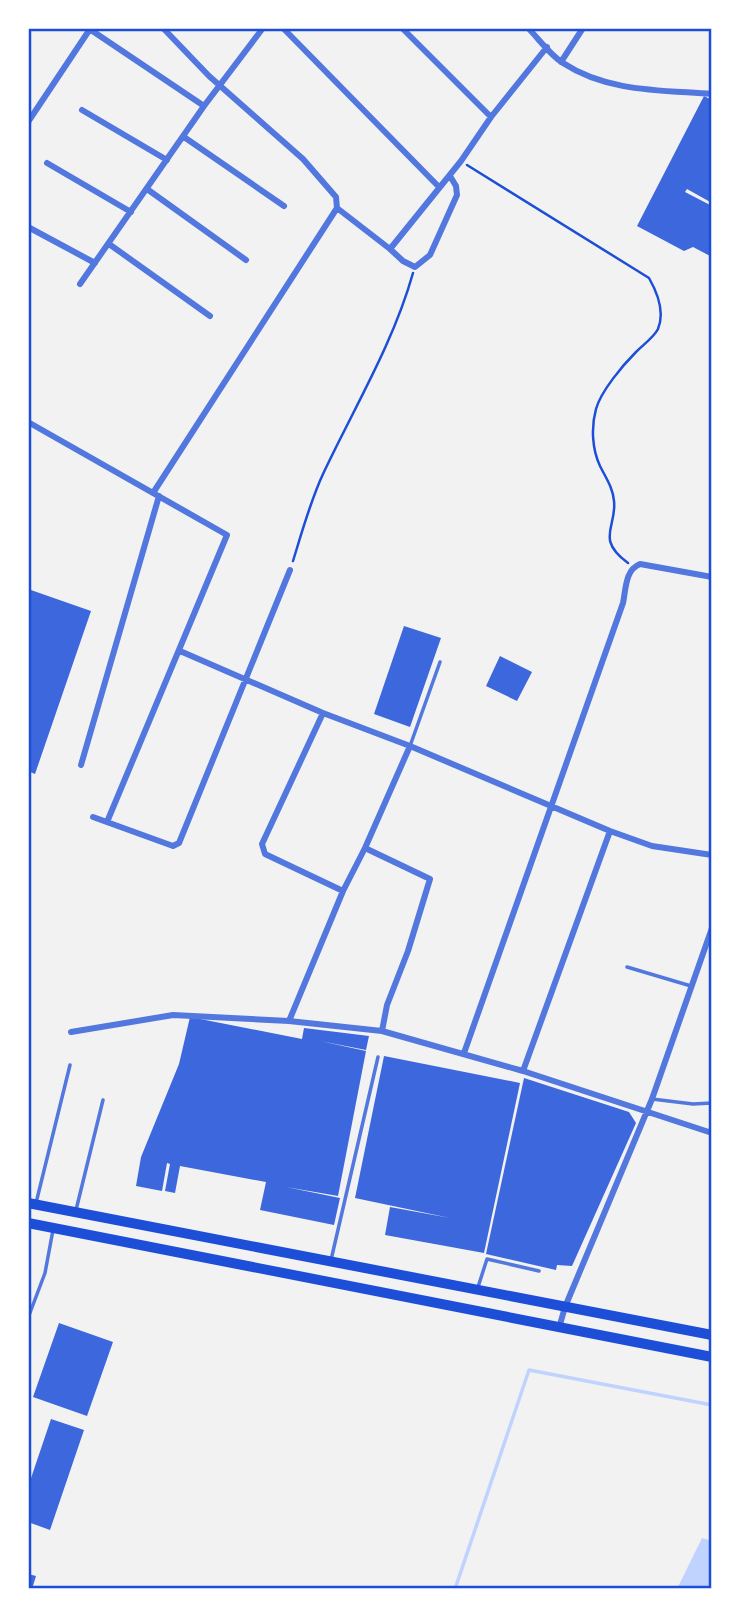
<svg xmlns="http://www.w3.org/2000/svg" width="740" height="1617" font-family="'Roboto Condensed',sans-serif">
<rect width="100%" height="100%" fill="#f2f2f2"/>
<path fill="#bfd3fe" d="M702,1538l10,3v48h-35z"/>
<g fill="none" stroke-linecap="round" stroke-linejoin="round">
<path stroke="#bfd3fe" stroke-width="3.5" d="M455,1589l74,-219 183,35"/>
</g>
<path fill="#3d67dc" d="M704,96l8,4v103l-25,-14 -2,3 27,14v51l-19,-10 -9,4 -47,-25z
M28,589l63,22 -56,163 -7,-3z
M404,626l37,12 -31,89 -36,-13z
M500,656l32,16 -15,29 -31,-15z
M190,1017l112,22 2,-11 65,8 -3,14 -46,-9 46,10 -28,145 -52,-9 54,11 -6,27 -74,-15 6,-28 -86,-16 -5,27 -10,-2 5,-27 -3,-1 -5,28 -26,-5 5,-29 38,-93z
M384,1056l136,27 -36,170 -99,-18 5,-28 60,11 -95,-20z
M524,1078l105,34 7,11 -64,143 -15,-1 -1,5 -70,-16z
M59,1323l54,19 -26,74 -54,-19z
M51,1419l33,11 -34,100 -22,-8v-35z
M28,1574l8,2 -4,13h-4z"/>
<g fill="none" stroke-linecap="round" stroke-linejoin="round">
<path stroke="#1d4ed8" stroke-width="2.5" d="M467,165l182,113c8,14 16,34 9,51 -4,8 -15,16 -22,23 -13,13 -35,39 -40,57 -5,18 -4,40 4,57 6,12 13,22 14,35 3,26 -19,38 14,62
M293,561c9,-29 17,-59 30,-87 31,-66 70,-130 90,-201"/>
<path stroke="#5277de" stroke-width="3.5" d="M410,746l30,-84
M627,967l64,19
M652,1099l41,5 19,-1
M36,1203l34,-138
M76,1210l27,-110
M331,1260l47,-203
M478,1287l9,-28 52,12
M28,1318l17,-45 8,-43"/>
<path stroke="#5277de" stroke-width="6" d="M88,28l116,78
M283,28l156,159
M402,28l89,89
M528,28c11,11 22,27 35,35 44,29 98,27 149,31
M561,62l22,-34
M82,110l85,50
M28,122l62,-93
M184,137l100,69
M47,163l84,49
M147,189l99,71
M337,208l53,41 71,-88 30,-44 56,-70
M28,227l67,36
M109,244l101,72
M390,249l13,12 12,6 15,-12 27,-60 -1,-9 -6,-10
M80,284l124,-178 59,-78
M28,422l199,113 -120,287
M153,493l184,-285 -1,-11 -33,-38 -94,-83 -46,-48
M180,651l143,62 87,33 200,85 42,15 60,9
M323,713l-61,131 3,10 78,37
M81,765l78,-269
M93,817l80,29 6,-3 111,-273
M365,848l65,31 -22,72 -21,54 -5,26
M289,1021l54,-130 22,-43 45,-102
M71,1032l102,-17 116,6 93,10 141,40 189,62
M464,1053l159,-450c3,-14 2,-33 17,-39l72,13
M523,1071l87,-240
M559,1328l6,-21 87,-208 60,-171"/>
<path stroke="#1d4ed8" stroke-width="10" d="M28,1203l684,132
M28,1223l684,134"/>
</g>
<rect width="740" height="1617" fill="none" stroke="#ffffff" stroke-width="60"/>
<rect x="30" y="30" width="680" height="1557" fill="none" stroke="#1d4ed8" stroke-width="2.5"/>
</svg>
